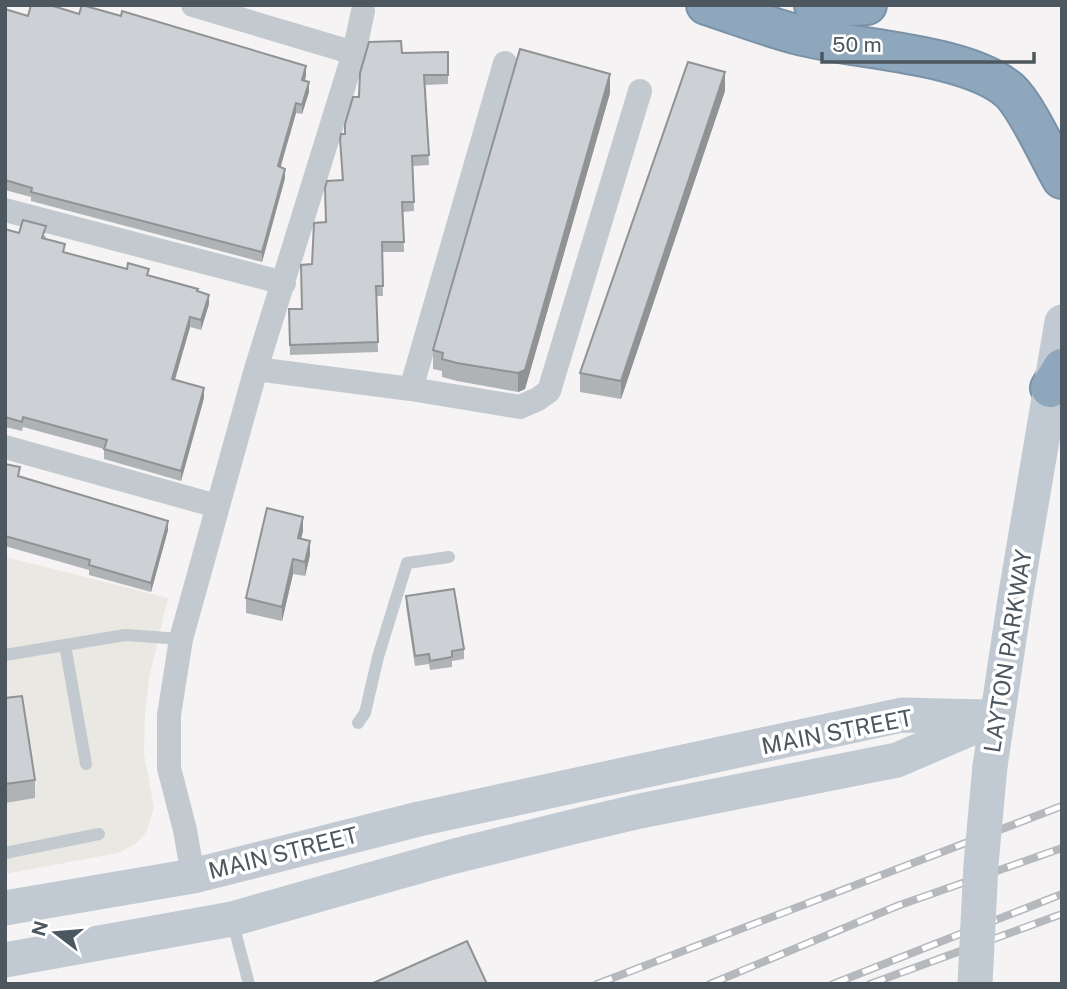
<svg xmlns="http://www.w3.org/2000/svg" width="1067" height="989" font-family="'Public Sans',sans-serif">
<rect width="100%" height="100%" fill="#f5f3f3"/>
<path fill="#eae8e2" d="M5,557l163,41 -19,80 -4,34 -1,42 10,54 -8,24 -9,11 -19,10 -113,21z"/>
<g fill="none" stroke-linecap="round" stroke-linejoin="round">
<defs>
<path id="motorway" d="M706,5c31,10 62,22 93,30 57,15 168,18 211,56 17,16 39,66 52,88
M814,5l24,2 29,-2
M1050,388l12,-20"/>
</defs>
<use href="#motorway" stroke="#7a92a8" stroke-width="42"/>
<path stroke="#c2cad0" stroke-width="12" d="M65,645l21,119
M5,655l120,-20 56,4
M358,723l7,-10 13,-56 29,-94 42,-6
M5,853l94,-19
M232,920l17,64"/>
<path stroke="#c2cad0" stroke-width="24" d="M193,5l161,48
M5,210l279,73
M256,369l155,20 109,18 18,-8 11,-8 91,-300
M411,389l94,-326
M5,447l212,59
M193,876l-8,-46 -16,-62v-53l12,-76 75,-270 98,-316 9,-42"/>
<path stroke="#c1cad2" stroke-width="35" d="M990,766l25,-167 47,-277
M5,908l188,-32 226,-57 483,-104 85,2
M5,960l227,-41 219,-62 125,-31 64,-15 257,-51 100,-43"/>
<use href="#motorway" stroke="#8fa7bc" stroke-width="38"/>
<defs>
<path id="rail" d="M597,984l465,-178
M710,984l187,-78 165,-58
M833,984l229,-90
M870,984l192,-70"/>
</defs>
<use href="#rail" stroke="#b5b8bc" stroke-width="8"/>
<use href="#rail" stroke="#fff" stroke-width="5" stroke-dasharray="16" stroke-linecap="butt"/>
<path stroke="#c1cad2" stroke-width="35" d="M975,984l6,-120 9,-98"/>
</g>
<path fill="#b0b3b6" d="M5,9l23,7 51,-2 227,61 -1,6 4,11 -7,22 -6,-1 -16,54 5,11 -23,84 -231,-61v-4l-26,-7z
M448,52v32l-23,1 4,80 -16,1 1,45 -11,1 1,40h-22l1,44h-7l2,56 -88,3 -1,-46h13l10,-45 13,-42 17,-42 -2,-41 5,-5v-10l14,-27 43,-44z
M725,91l-104,308 -41,-7v-19z
M610,93l-85,296 -7,3 -61,-11 -15,-4v-6l-9,-2v-19z
M5,229l14,4 27,3 -1,3 20,13 84,24 49,16 11,12 -8,26 -11,-3 -15,53 29,18 -23,83 -77,-22v-10l-81,-22 -1,4 -17,-4z
M5,464l15,13 148,53 -17,62 -62,-17v-5l-84,-24z
M303,531l-2,7 9,17 -5,21 -12,-2 -11,47 -36,-8v-15z
M406,596l58,53v10l-12,2v6l-22,3 -1,-6 -14,2 -9,-60z
M5,698l30,82v18l-30,5z"/>
<path fill="#909294" d="M306,66v9l-4,15v-10z
M725,72v19l-104,308v-18z
M610,74v19l-85,296 -7,3v-19z
M309,82v10l-7,22v-9z
M296,103v10l-18,63v-10z
M285,169v9l-23,84v-10z
M209,295v9l-8,26v-10z
M190,317v10l-18,62v-10z
M204,388v10l-23,83v-10z
M303,517v14l-5,21v-14z
M168,521v9l-17,62v-9z
M310,541v14l-5,21v-14z
M293,559v15l-11,47v-14z"/>
<path fill="#cdd0d4" stroke="#909294" stroke-width="2" d="M31,5h19l29,9 3,-9 39,11 1,-5 184,55 -4,14 7,2 -7,23 -6,-2 -18,63 7,3 -23,83 -231,-60 1,-4 -27,-8v-171l23,7z
M401,41l1,12 46,-1v23h-24l5,80 -17,1 2,46h-12l2,40h-22l1,44h-7l2,56 -88,3 -1,-36h13l-1,-44 11,-1 2,-41 12,-1 -1,-34 2,-7 16,-1 -3,-41 1,-5h4v-10l8,-27h6l1,-24 9,-31z
M520,49l90,25 -85,296 -7,3 -61,-10 -15,-4 1,-6 -10,-3z
M688,62l37,10 -104,309 -41,-8z
M23,220l23,6 -4,12 23,6 -2,8 64,17 1,-6 21,6 -2,6 51,14 -1,2 12,4 -8,25 -11,-3 -18,62 32,9 -23,83 -77,-22 3,-9 -84,-23 -1,5 -17,-5v-188l14,4z
M5,464l15,3 -2,9 150,45 -17,62 -62,-18 1,-5 -85,-24z
M267,508l36,9 -5,21 12,3 -5,21 -12,-3 -11,48 -36,-9z
M454,589l10,60 -12,2v6l-22,4 -1,-7 -14,2 -9,-60z
M22,696l13,84 -30,4v-86z
M467,941l20,43h-116z"/>
<g text-anchor="middle" stroke-width="7" stroke-linejoin="round" paint-order="stroke">
<g font-size="23" fill="#4c575f" stroke="#fff">
<text transform="translate(1008 651) rotate(-81)" y="8">LAYTON PARKWAY</text>
<text transform="translate(837 732) rotate(-11)" y="8">MAIN STREET</text>
<text transform="translate(283 853) rotate(-14)" y="8">MAIN STREET</text>
</g>
</g>
<rect width="1067" height="989" fill="none" stroke="#4c575f" stroke-width="14"/>
<g transform="translate(56 933) rotate(286)" stroke="#ffffff" stroke-width="5" paint-order="stroke">
<path d="M0-5L12 26L0 18L-12 26Z" fill="#4c575f"/>
<text y="-10" font-size="19" font-weight="bold" text-anchor="middle" fill="#4c575f">N</text>
</g>
<path d="M822 52v10h212v-10" fill="none" stroke="#4c575f" stroke-width="3.5"/>
<text x="832" y="52" font-size="21" fill="#4c575f" stroke="#ffffff" stroke-width="5" paint-order="stroke">50 m</text>
</svg>
